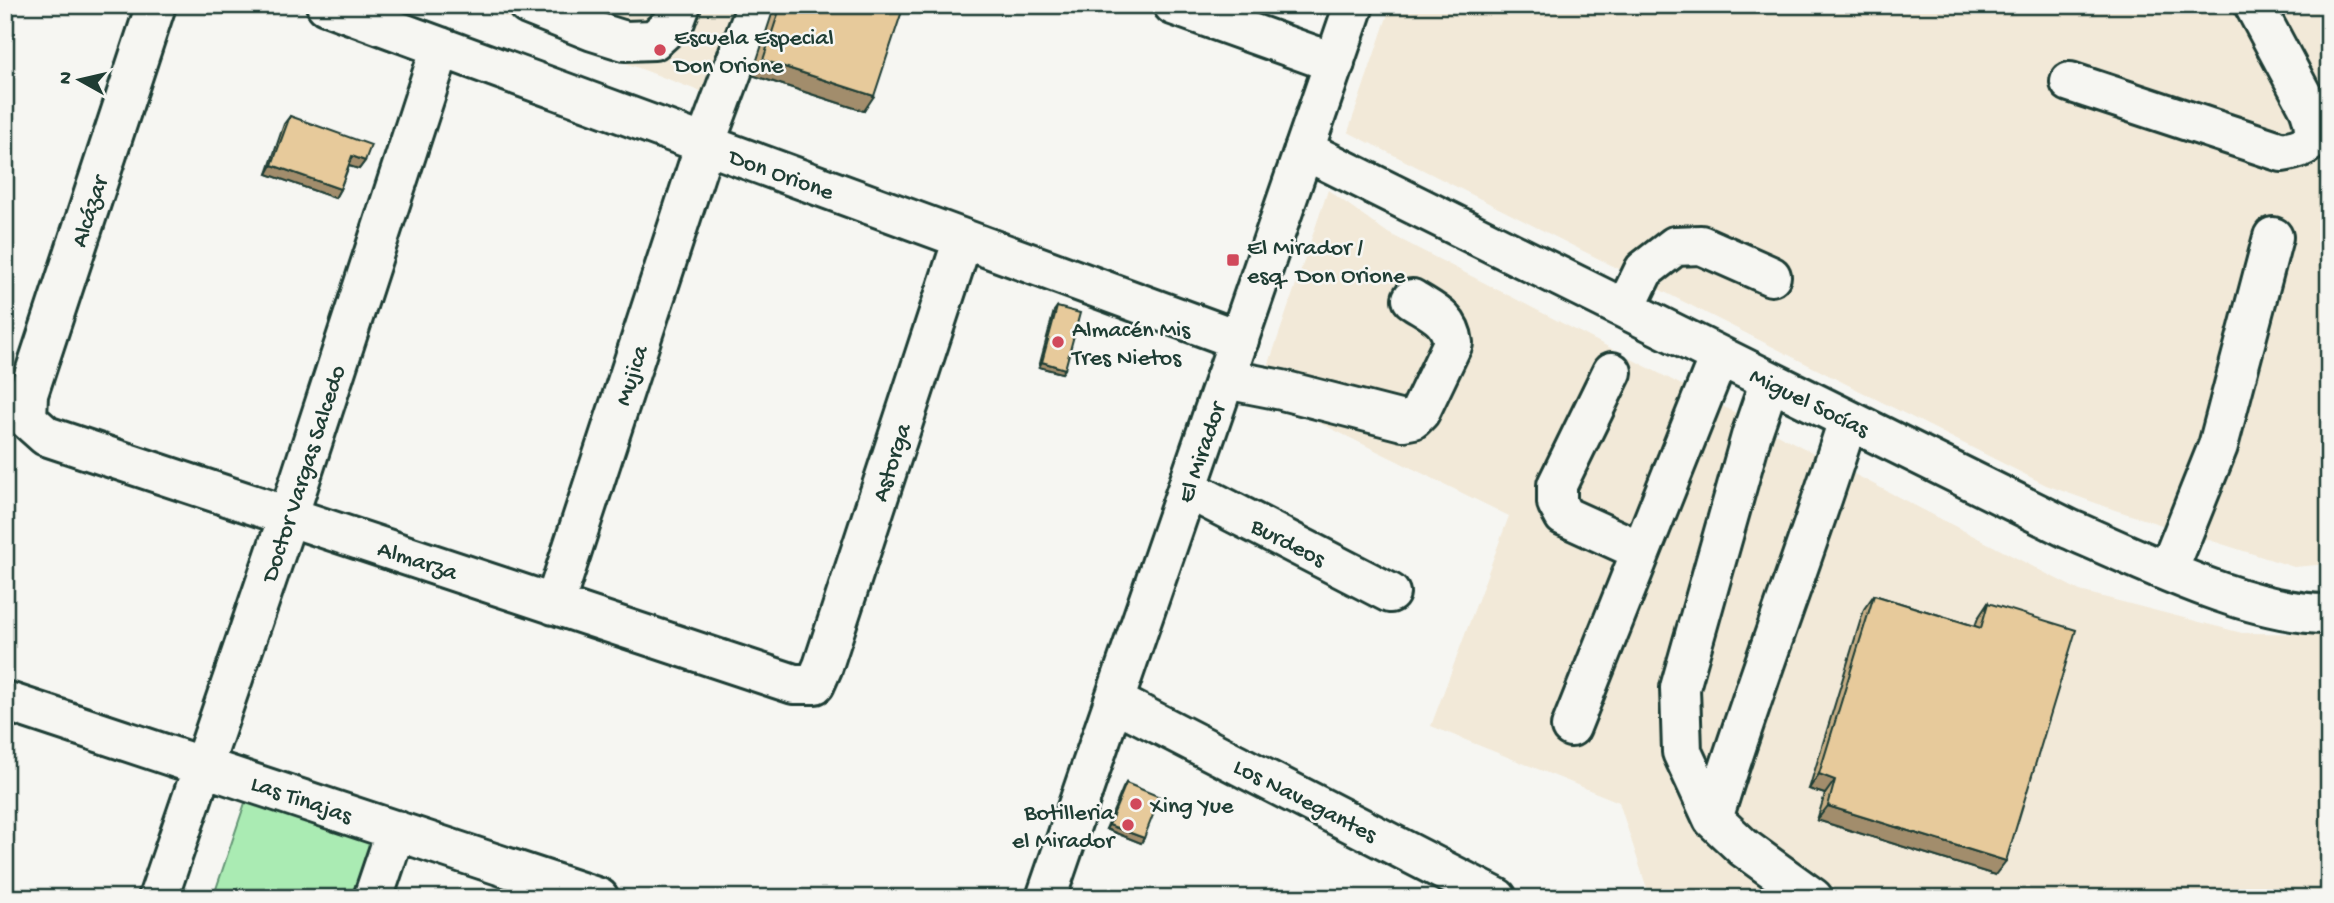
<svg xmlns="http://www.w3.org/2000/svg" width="2334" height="903" font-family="'Gochi Hand',sans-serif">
<rect width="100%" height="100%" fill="#f6f6f2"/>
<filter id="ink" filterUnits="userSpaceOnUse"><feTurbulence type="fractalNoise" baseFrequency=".0143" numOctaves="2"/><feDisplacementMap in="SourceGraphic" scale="14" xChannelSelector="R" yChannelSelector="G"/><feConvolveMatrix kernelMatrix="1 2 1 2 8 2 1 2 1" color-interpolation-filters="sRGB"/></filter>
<g filter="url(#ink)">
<path fill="#f2e9d8" d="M474,5h268l-30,91z
M1391,5h938v559l-35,3 -179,-57 -69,-25 -698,-353z
M1328,190l60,43 692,358 162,42 87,1v264h-679l-31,-96 -188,-76 78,-210 -250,-123z"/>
<path fill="#aaebb3" stroke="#649474" stroke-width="2" d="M248,794l134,44 -20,60h-149z"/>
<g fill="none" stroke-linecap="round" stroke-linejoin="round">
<defs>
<path id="minor" d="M156,5l-128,389 -1,25 19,17 748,248h21l8,-18 140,-427
M326,5l913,335
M528,5l65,26 32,10 29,-1 21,-19 6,-16
M1173,5l162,58
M2070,82l212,70c31,-5 38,-14 27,-44l-55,-103
M1304,150l765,379c73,31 181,86 260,85
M1625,309l19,-39 31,-24 26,-1 70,31
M1612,372l-55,113v18l7,13 77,35
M1225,379l57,11 121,31 10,-2 7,-7 33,-69c-3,-25 -21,-31 -41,-44
M1770,381l-18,52 -72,255 2,64 31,67 31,29 69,50
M1188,489l202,104
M2168,571l50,-125 55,-209
M554,605l151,-461 52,-139
M5,701l594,197
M1114,701l383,197
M1571,727l148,-371
M1713,819c41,-135 93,-265 135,-399
M158,898l130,-381 153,-470
M373,898l23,-68"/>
<path id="major" d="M1046,898l308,-893"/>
</defs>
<use href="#minor" stroke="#1f3d34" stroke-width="44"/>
<use href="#major" stroke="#1f3d34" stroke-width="44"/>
<use href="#minor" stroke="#f6f6f2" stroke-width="38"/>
<use href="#major" stroke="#f6f6f2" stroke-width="38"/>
</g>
<path fill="#c7ae85" stroke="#1f3d34" stroke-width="2" d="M775,5h129l-40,106 -112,-36z
M290,116l75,45 -6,8 -10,-3 -9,23 -5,9 -68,-24 17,-50z
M1057,307l8,62 -3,4 -23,-6 15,-56z
M1874,595l101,31 3,-8 10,-15 7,272 -178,-55 8,-26 -16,-5 55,-180z
M1126,783l18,55 -3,5 -35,-14 17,-41z"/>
<path fill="#a28d6c" stroke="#1f3d34" stroke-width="2" d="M763,60l111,36 -10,15 -112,-36z
M352,156l13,5 -6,8 -13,-4z
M272,165l68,24 -5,9 -68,-24z
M1042,362l23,7 -3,4 -23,-6z
M1819,774l16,6 -10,14 -16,-5z
M1828,806l178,55 -11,14 -178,-55z
M1109,825l35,13 -3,5 -35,-14z"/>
<path fill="#e7ca9b" stroke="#1f3d34" stroke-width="2" d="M781,5h123l-30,91 -111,-36z
M290,116l81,29 -6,16 -13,-5 -12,33 -68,-24z
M1057,307l23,6 -15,56 -23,-7z
M1874,595l107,33 7,-25 88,27 -70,231 -178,-55 7,-26 -16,-6z
M1126,783l34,14 -16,41 -35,-13z"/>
</g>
<g fill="#d1495b" stroke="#f6f6f2" stroke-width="2.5">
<circle cx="660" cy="50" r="7"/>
<rect x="1226" y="253" width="14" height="14" rx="3.5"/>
<circle cx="1058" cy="342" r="7"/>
<circle cx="1136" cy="804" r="7"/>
<circle cx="1128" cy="825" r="7"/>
</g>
<g text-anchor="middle" stroke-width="5" stroke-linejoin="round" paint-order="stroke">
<g font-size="24" fill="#1f3d34" stroke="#f6f6f2" text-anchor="start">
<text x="674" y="44">Escuela Especial<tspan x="674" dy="28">Don Orione</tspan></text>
<text x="1247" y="254">El Mirador /<tspan x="1247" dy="28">esq. Don Orione</tspan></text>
<text x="1072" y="336">Almacén Mis<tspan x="1072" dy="28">Tres Nietos</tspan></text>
<text x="1150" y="812">Xing Yue</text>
<text x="1114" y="819" text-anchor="end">Botilleria<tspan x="1114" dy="28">el Mirador</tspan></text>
</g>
<g font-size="24" fill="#1f3d34" stroke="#f6f6f2">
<text transform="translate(782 173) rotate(20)" y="8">Don Orione</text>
<text transform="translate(88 211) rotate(-72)" y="8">Alcázar</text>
<text transform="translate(630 375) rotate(-72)" y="8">Mujica</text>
<text transform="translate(1810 401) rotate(26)" y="8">Miguel Socías</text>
<text transform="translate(1200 452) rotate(-71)" y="8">El Mirador</text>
<text transform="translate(890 462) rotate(-72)" y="8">Astorga</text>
<text transform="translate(302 473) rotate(-72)" y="8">Doctor Vargas Salcedo</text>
<text transform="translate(1289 541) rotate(27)" y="8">Burdeos</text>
<text transform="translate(418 559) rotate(18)" y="8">Almarza</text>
<text transform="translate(302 798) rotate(19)" y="8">Las Tinajas</text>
<text transform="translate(1306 799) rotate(27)" y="8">Los Navegantes</text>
</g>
</g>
<rect width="2334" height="903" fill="none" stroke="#f6f6f2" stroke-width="28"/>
<rect x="14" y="14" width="2306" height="875" fill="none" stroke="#1f3d34" stroke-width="2.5" filter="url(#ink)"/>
<g transform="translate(80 80) rotate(278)" stroke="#f6f6f2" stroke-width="5" paint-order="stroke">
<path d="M0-5L12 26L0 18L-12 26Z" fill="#1f3d34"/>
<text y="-10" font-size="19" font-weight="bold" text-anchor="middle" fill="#1f3d34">N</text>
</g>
</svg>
